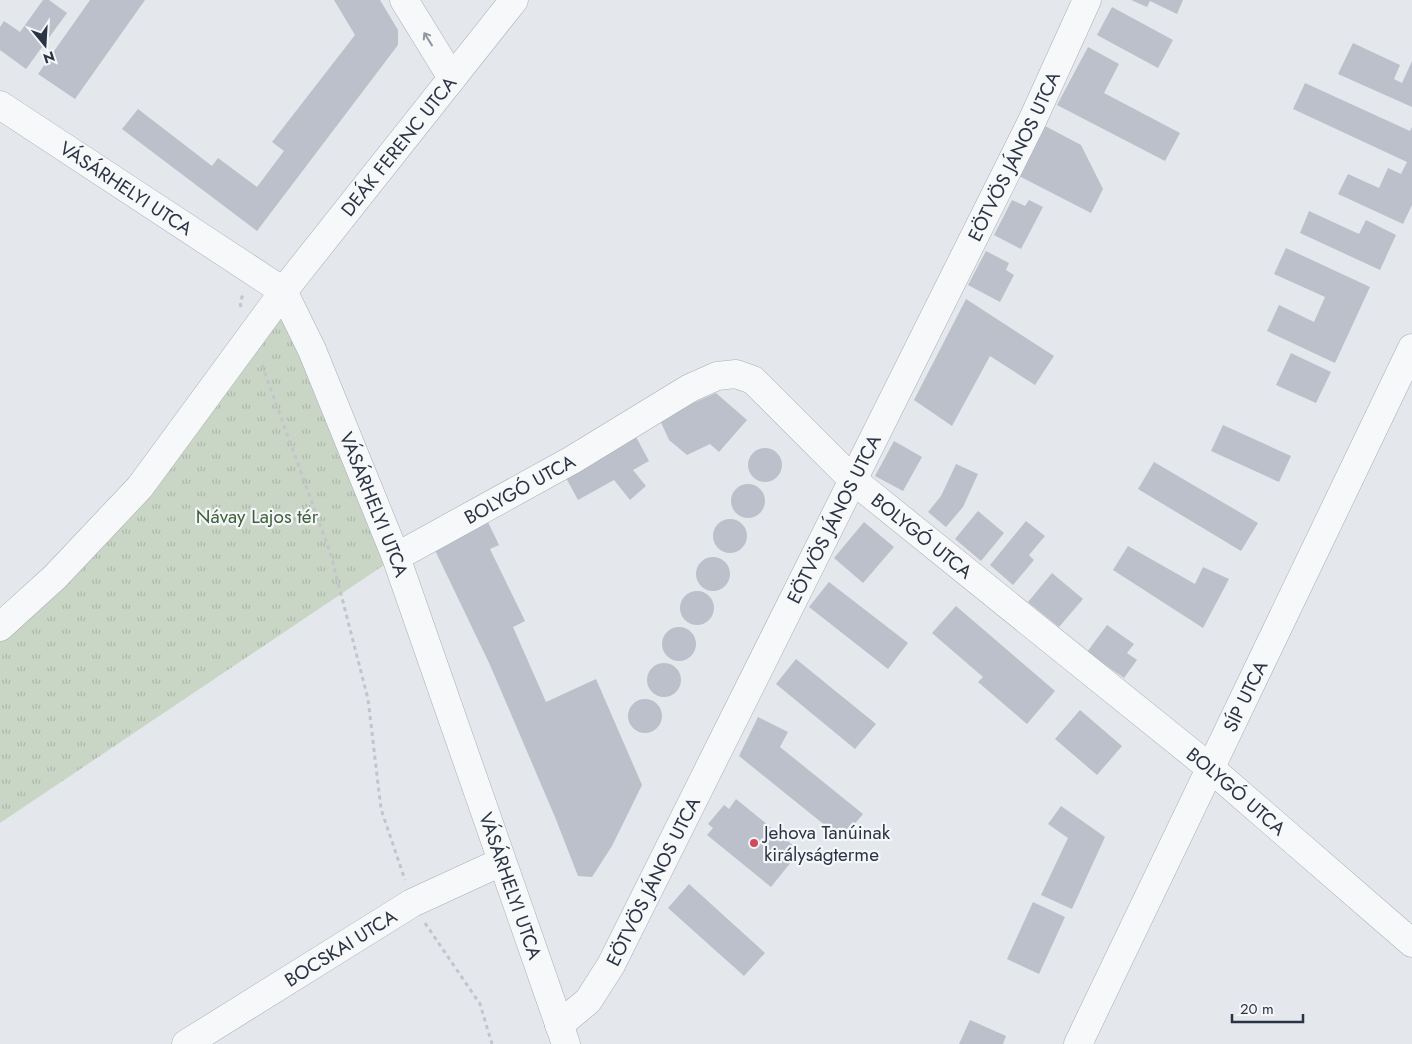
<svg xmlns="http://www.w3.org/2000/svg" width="1412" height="1044" font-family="Jost,sans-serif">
<defs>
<pattern id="grass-tufts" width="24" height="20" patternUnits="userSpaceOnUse" patternTransform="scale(1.25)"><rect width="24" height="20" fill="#c9d6c5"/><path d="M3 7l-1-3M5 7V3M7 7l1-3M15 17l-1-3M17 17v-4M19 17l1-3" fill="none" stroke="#adb8ab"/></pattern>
</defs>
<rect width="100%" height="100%" fill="#e4e7ec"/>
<path fill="url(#grass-tufts)" d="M283,291l113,266 -396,266v-196l55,-50z"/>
<path fill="#bbc0ca" d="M43,0h6l18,13 -41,56 -26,-19v-23l4,-6 16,11z
M90,0h55l-70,99 -37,-25z
M334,0h46l18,30v15l-141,186 -135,-102 16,-20 74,57 6,-8 39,29 27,-36 -12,-9 83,-107z
M1131,0h52l-6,14 -27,-13 -3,6z
M1112,7l61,33 -15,28 -61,-33z
M1353,43l47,22 -6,14 8,4 10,-22v46l-74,-33z
M1088,47l31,17 -15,29 76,40 -15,28 -108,-56z
M1305,83l105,48 2,-4v78l-9,19 -65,-30 10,-20 31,14 9,-20 13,6 6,-12 -114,-53z
M1045,126l36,19 22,44 -12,24 -72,-37z
M1012,200l13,6 4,-6 14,7 -22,42 -27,-14z
M1309,211l50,23 7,-14 30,15 -16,35 -80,-37z
M1286,248l84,39 -35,76 -68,-32 12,-26 35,17 11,-25 -51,-23z
M986,251l23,12 -3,7 8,5 -14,27 -32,-17z
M966,299l88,57 -19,29 -45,-29 -38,70 -38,-26z
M1291,353l40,19 -15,31 -40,-18z
M716,393l31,27 -28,32 -9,-8 -23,11 -18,-15 -10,-22z
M1223,425l68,31 -12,26 -68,-31z
M635,435l14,26 -16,9 13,16 -16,14 -16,-20 -36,20 -14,-26z
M894,441l28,16 -19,34 -28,-15z
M748 465a17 17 0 1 1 34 0a17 17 0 1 1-34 0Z
M1154,462l104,61 -17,28 -103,-62z
M956,464l22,10 -15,33 -17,20 -18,-15 13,-16z
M731 501a17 17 0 1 1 34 0a17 17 0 1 1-34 0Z
M978,511l26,22 -23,28 -26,-22z
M486,518l13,27 -9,4 35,72 -12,6 33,75 50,-23 46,106 -30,61 -20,31 -14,-1 -23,-59 -65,-152 -58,-121z
M713 536a17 17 0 1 1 34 0a17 17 0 1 1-34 0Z
M1026,521l19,15 -16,19 5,5 -21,25 -23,-20z
M864,522l30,25 -31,36 -29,-25z
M1128,546l67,38 8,-17 26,12 -26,49 -90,-58z
M696 574a17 17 0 1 1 34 0a17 17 0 1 1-34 0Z
M1052,573l31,26 -24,28 -31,-25z
M829,582l79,61 -20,26 -79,-62z
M680 608a17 17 0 1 1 34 0a17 17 0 1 1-34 0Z
M956,606l99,85 -28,33 -49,-42 5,-5 -51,-44z
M1107,625l27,19 -7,9 10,7 -13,18 -37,-26z
M662 644a17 17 0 1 1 34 0a17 17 0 1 1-34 0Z
M796,659l80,65 -21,25 -79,-65z
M647 680a17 17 0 1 1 34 0a17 17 0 1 1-34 0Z
M628 716a17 17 0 1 1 34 0a17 17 0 1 1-34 0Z
M1080,710l42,36 -25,29 -42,-36z
M758,717l30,15 -8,15 83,67 -21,25 -103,-83z
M736,799l64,52 -29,36 -64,-52 6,-7 -5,-4 16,-19 5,4z
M1061,806l44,31 -33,72 -31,-14 27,-57 -20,-14z
M689,884l76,69 -21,23 -76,-68z
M1033,902l32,15 -26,57 -32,-15z
M970,1020l36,16 -3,8h-44z"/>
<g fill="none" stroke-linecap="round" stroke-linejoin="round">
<defs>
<g id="minor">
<path d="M404,0l48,78"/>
<path id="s1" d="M0,105l283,186 29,59 84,207 170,487"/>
<path id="s2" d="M396,557l176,-97 118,-72 27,-12 19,-2 17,6 100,100 356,287 203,176"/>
<path id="s3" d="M0,627l55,-50 85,-90 152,-207 222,-280"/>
<path id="s4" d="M559,1025l29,-24 23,-36 422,-846 54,-119"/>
<path id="s5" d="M186,1044l226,-141 89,-41"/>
<path id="s6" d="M1078,1044l334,-696"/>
</g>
</defs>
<use href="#minor" stroke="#a9aeb7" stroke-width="29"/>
<path stroke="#c2c5cb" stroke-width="3" stroke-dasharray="4 4" stroke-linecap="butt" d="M241,307l-1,-4 3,-9
M262,365l69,190 37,144 13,110 24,71
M425,923l55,81 12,40"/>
<use href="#minor" stroke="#f7f8fa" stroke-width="28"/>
</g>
<defs><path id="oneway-shaft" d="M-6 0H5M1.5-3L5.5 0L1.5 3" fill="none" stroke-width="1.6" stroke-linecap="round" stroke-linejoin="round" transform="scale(1.25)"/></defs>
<use stroke="#9196a0" href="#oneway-shaft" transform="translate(428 39) rotate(-122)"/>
<circle fill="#d1495b" stroke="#f4f6f9" stroke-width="2" cx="754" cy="843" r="5"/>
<g text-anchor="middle" stroke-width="4.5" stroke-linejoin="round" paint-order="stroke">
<g font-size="19" fill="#2b3445" stroke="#f4f6f9">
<text dy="7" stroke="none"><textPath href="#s3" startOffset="626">DEÁK FERENC UTCA</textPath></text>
<text dy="7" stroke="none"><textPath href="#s4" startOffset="984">EÖTVÖS JÁNOS UTCA</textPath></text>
<text dy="7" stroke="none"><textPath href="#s1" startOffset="151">VÁSÁRHELYI UTCA</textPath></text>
<text dy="7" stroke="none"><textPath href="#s2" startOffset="141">BOLYGÓ UTCA</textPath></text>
<text dy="7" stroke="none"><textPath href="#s1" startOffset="571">VÁSÁRHELYI UTCA</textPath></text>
<text dy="7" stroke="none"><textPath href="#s4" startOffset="579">EÖTVÖS JÁNOS UTCA</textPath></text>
<text dy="7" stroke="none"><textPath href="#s2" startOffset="636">BOLYGÓ UTCA</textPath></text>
<text dy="7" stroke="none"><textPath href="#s6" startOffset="386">SÍP UTCA</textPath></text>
<text dy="7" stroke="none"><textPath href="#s2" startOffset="1041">BOLYGÓ UTCA</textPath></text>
<text dy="7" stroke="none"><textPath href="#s4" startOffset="174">EÖTVÖS JÁNOS UTCA</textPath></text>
<text dy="7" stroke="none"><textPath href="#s1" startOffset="976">VÁSÁRHELYI UTCA</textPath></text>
<text dy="7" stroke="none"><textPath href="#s5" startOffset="182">BOCSKAI UTCA</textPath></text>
</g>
<g font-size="19" fill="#3f6138" stroke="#f4f6f9">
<text x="257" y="523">Návay Lajos tér</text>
</g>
<g font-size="19" fill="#2b3445" stroke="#f4f6f9" text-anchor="start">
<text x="764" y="839">Jehova Tanúinak<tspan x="764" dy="22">királyságterme</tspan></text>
</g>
</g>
<g transform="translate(45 45) rotate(162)" stroke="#f4f6f9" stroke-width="4" paint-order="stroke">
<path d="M0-4L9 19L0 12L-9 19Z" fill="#2b3445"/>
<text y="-8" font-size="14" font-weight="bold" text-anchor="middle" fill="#2b3445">N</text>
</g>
<path d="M1232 1014v8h71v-8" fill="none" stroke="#2b3445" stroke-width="2.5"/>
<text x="1240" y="1014" font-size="15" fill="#2b3445" stroke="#f4f6f9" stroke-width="4" paint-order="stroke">20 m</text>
</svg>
